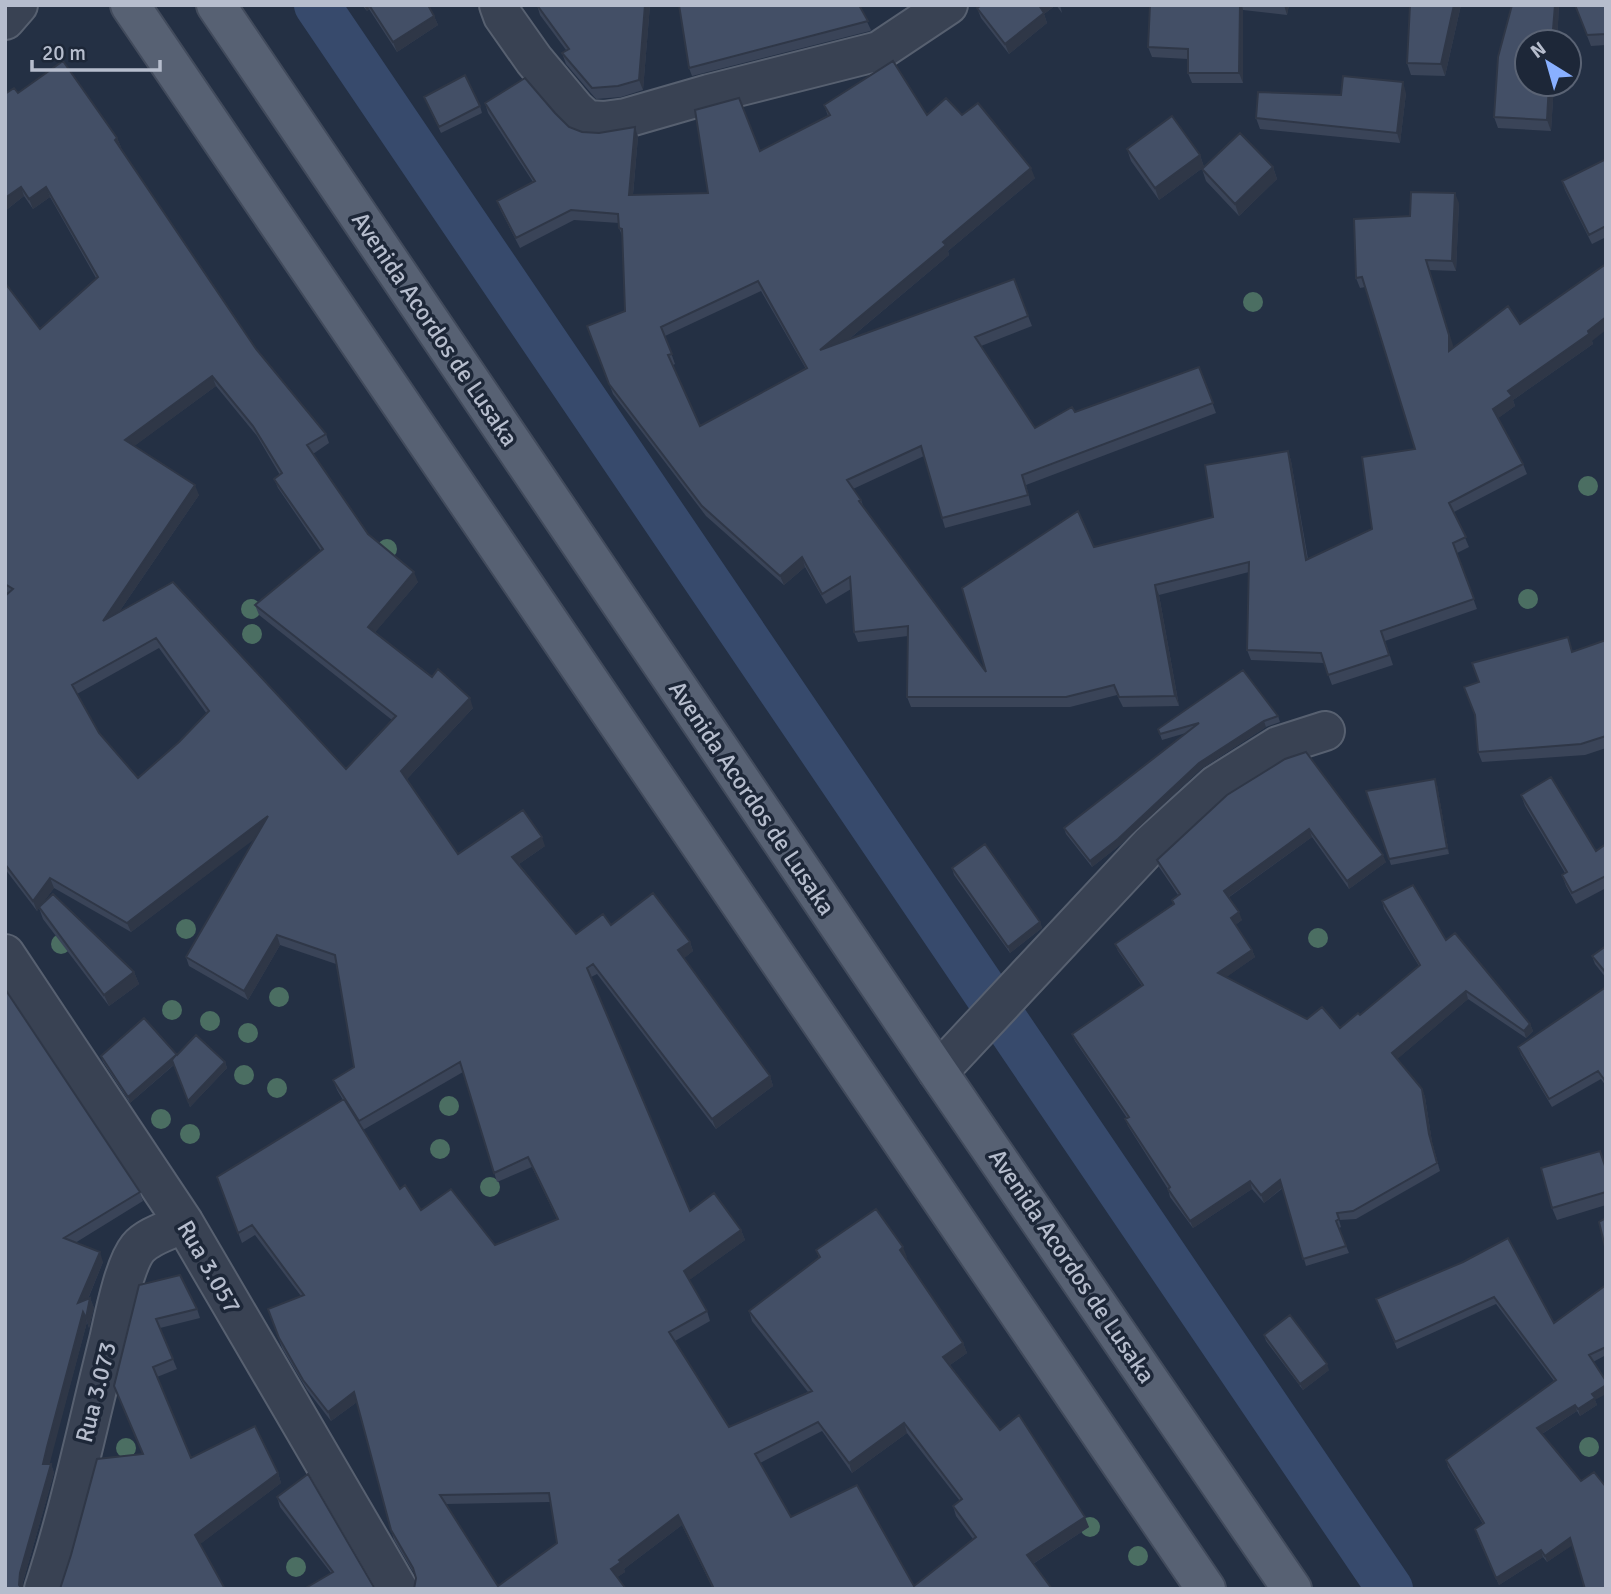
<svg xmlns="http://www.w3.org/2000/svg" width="1611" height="1594" font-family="Signika,sans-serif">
<rect width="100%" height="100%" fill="#243044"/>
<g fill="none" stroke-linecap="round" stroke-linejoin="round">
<path stroke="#374a6c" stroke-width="46" d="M317,5l1073,1584"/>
<defs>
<path id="minor" d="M499,5l4,11 31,44 41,49 12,11 17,1 22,-3 83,-24 170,-43 69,-46
M5,20l13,-15
M5,954l179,269 214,366
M938,1072l213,-228 65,-59 62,-39 47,-15
M44,1589c27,-82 44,-166 65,-249 5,-22 15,-75 29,-92 10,-12 32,-18 46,-25"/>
<path id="major" d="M130,5l1076,1584
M216,5l722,1067 354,517"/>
</defs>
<use href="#minor" stroke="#576070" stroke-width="42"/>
<use href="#major" stroke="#424b5c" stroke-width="42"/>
<use href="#minor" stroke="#394253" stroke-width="38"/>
<use href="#major" stroke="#576173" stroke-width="38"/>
</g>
<g fill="#4b6e62">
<circle cx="1253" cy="302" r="10"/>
<circle cx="1588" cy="486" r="10"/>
<circle cx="387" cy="549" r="10"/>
<circle cx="1528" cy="599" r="10"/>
<circle cx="251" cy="609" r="10"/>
<circle cx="252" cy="634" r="10"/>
<circle cx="186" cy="929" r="10"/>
<circle cx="1318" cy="938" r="10"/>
<circle cx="61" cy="944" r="10"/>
<circle cx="279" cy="997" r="10"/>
<circle cx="172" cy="1010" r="10"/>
<circle cx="210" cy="1021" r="10"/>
<circle cx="248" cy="1033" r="10"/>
<circle cx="244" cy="1075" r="10"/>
<circle cx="277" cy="1088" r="10"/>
<circle cx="449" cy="1106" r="10"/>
<circle cx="161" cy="1119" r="10"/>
<circle cx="190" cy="1134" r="10"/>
<circle cx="440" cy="1149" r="10"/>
<circle cx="490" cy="1187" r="10"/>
<circle cx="1589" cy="1447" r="10"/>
<circle cx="126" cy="1448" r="10"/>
<circle cx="1090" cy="1527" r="10"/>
<circle cx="1138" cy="1556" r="10"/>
<circle cx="296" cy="1567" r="10"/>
</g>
<path fill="#3a4458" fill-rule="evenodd" d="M362,5h66l6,11 4,9 -41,27 -28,-43 -2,2z
M537,5h113l-7,85 -22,7 -25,2 -30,-35 -4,-11 4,-3 -26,-35z
M859,5l12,25 -1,1 -178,45 -3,-8z
M982,5h78l2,8 -6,-8 -12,9 3,9 -38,31 -28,-36 -4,-10z
M1150,5h139l-2,10 -44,-5v73h-51l-4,-10v-14l-36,-2 -4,-10z
M1461,5l-16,71 -34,-1 -4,-12z
M1512,5h47l-2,37h-30v42h27l-3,47 -53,-3 -4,-11 4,-60z
M1575,5h31v40l-15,1z
M18,93l99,45 4,9 -1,1 136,201 70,85 3,9 -16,11 55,80 50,48 -43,50 98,76 -66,71 51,75 87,-8 -26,18 57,70 35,-9 79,17 3,9 -9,7 86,118 3,10 -57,43 -119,-155 -6,3 99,234 51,19 4,10 -56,40 18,31 3,10 -35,20 54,86 79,-35 -56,-71 -3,-10 70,-53 -3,-8 91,7 -2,1 58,85 4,10 -17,12 50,65 89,97 -56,37 19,25h-339l-31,-64 -58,44 1,3 -8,5 9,12h-212l2,-11 -1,-3 -21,-35 -3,-10 -34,-128 -26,19 -24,-31 -25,-42 -14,-39 33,-13 -46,-61 -13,8 -25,-66 126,-77 -6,-10 -4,-10 21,-13 -18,-103 -56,-19 -32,55 -59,-34 -3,-9 69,-119 -124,94 -77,-44 -13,17 93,67 5,12 -30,22 -66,-87 -4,-11 -2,3 -32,-42v-273l3,-3 -3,-2v-308l35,46 56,-51 -46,-81 -17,12 -9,-13 -19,15zM216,386l41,50 23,39 -6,4 4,9 43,63 -66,54 4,10 133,105 -46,49 -227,-157 80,-117 -65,-49zM159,648l48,66 -28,28 -41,36 -39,-45 -22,-39zM463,1072l34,110 35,-15 25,52 -62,26 -74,-35 -21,-21 -37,-59zM822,1431l30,42 55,-40 53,68 -7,5 3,10 17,23 -59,47 -123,-69 -31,-54zM550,1502l7,41 -59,43 -52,-82z
M1406,93l-6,50 -140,-14 -4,-11 85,-23z
M424,97l56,9 2,7 -41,20z
M485,103l70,10 14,14 13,5 17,1 36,-6 3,10 -5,58 75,-2 52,-42 68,-35 -4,-11 103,10h35l73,63 -87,73 1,4 -101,85 180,-24 4,10 -51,20 54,82 40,-16 124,-45 17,46 -190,72 5,20 -86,23 -21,-72 -71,33 8,11 3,8 122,164 108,-125 119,-30 75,-66 3,10 17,98 64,-30 43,-80 -50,-162 -5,1 -4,-10 54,-62 49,-13 -3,68 -27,-1 24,78 67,-24 72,17 1,3 -80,56 2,6 -17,12 25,46 4,10 -73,38 15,35 -12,6 20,56 -92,32 8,24 -61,20 -8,-22 -73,-3 -4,-10 2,-78 -90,23 20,111 -56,1 -6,-12 -47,12h-159l-4,-10 1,-61 -50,6 -4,-10 -3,-43 -25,15 -21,-37 -21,18 -78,-69 -93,-122 -26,-68 38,-15 -2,-73 -4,-10v-5l-45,-3 -54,28 -19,-37 -4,-10 36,-19 -45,-69zM761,291l45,78 -106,57 -27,-61 2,-1 -10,-28z
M1127,149l73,6 4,12 -45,33 -28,-39z
M1606,159v78l-14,7 -27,-54 -3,-9z
M1273,167l4,12 -38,37 -33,-35 -4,-12z
M1606,640v108l-21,7 -103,7 -4,-10v-70z
M1243,670l35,46 2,6 -14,5 -65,42 -81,76 -28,22 -26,-33 -2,-6 122,-95 -24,7 -4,-11z
M1437,785l12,69 -58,11 -25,-74z
M1227,795l159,67 -37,27 -37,-52 -84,61 14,22 -7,5 17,25 3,7 -29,20 81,42 33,9 20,-13 59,-49 -35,-57 -2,-8 64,39 84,84 3,7 -7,7 -58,-39 -71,60 25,30 3,8 7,45 8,29 -84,48 -17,1 2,7 -2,1 10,25 -43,13 -23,-78 -19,15 -12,-14 -59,39 -23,-31 -2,-8 -40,-63 -3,-7 2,-1 -52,-77 -3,-7 70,-48 -24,-35 -3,-7 58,-40 -1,-4 6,-5 -19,-28 -2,-7z
M1521,795l75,56 10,-7v44l-30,16 -10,-18 -4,-11 3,-2 -40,-67z
M952,868l88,54 2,6 -32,25 -56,-78z
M1606,946v32l-11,-14 -3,-8z
M1606,987v99l-5,-7 -49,28 -31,-52 -3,-8z
M5,989l135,203 3,9 -68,42 28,19 -15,37 2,-1 4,10 -5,20 -2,-6 -36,134 -2,8h2l3,9 -31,109v7h-18z
M177,1055l48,7 2,6 -37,39 -16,-42 -44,38 -27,-41 -2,-6z
M1606,1167v38l-49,15 -5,-12z
M1463,1262l91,61 52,-38v70l-13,7 2,38 2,5 -17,11 -3,-5 -35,23 30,111 -25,17 -4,-5 -44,28 -22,-49 6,-12 -35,-57 -2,-7 108,-79 -58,-77 -99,45 -18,-43z
M139,1285l58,24 3,9 -40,10 17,41 -20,8 34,81 87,15 3,10 -81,61 -58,-90z
M1264,1335l65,35 -26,20 -37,-49z
M277,1497l98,92 -44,-16 -51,-66z"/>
<path fill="#2f3747" d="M364,5h4l1,4 -2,2z
M645,5h5l-7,85 -4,-10z
M1039,5h17l-12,9 3,9 -38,31 -4,-10z
M1240,5h2l1,5v73l-4,-10z
M1284,5h5l-2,10z
M1454,5h7l-16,71 -4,-12z
M1555,5h4l-2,37h-5z
M434,16l4,9 -41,27 -4,-10z
M1403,82l3,11 -6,50 -3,-10z
M1549,84h5l-3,47 -4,-11z
M635,127l3,10 -6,68 -3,-10z
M117,138l4,9 -3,3 -3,-10z
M1200,155l4,12 -45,33 -4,-12z
M1273,167l4,12 -38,37 -4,-12z
M1031,168l4,10 -87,73 1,4 -125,105 -4,-10 123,-108z
M21,187l3,9 -19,15v-13z
M46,187l4,10 -17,12 -4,-10z
M1455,193l4,10 -3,68 -4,-10z
M1429,270l24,75 -1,16 -3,-10z
M1606,317v13l-14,11 1,3 -80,56 2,6 -18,13 -4,-10 15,-18z
M212,376l4,10 -87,64 -4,-10z
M1288,451l3,10 18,109 -3,-10z
M195,485l4,10 -93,136 -3,-10z
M802,557l3,10 -21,18 -4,-9z
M414,572l4,10 -46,54 -4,-9z
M1155,585l4,10 20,111 -4,-10z
M470,698l3,10 -68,73 -4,-10z
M1264,721l2,6 -65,42 -81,76 -28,22 -2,-6 109,-98z
M1435,779l2,6 12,69 -2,-6z
M268,816l4,10 -141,106 -4,-9z
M1309,829l3,8 -86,62 -2,-8z
M542,837l3,9 -29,20 -4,-9z
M1383,855l3,7 -37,27 -2,-8z
M50,878l4,10 -17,23 -4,-10z
M1239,912l3,8 -8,6 -3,-8z
M1040,922l2,6 -32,25 -2,-6z
M277,935l3,10 -32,55 -4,-9z
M690,942l3,9 -11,9 -4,-10z
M1252,950l3,7 -34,24 -3,-8z
M134,972l5,12 -30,22 -5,-11z
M1466,991l2,8 -73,62 -3,-8z
M1530,1024l3,7 -7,7 -2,-7z
M176,1055l2,6 -48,42 -2,-6z
M225,1062l2,6 -37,39 -2,-6z
M770,1076l3,10 -57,43 -4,-10z
M1422,1089l3,8 7,45 8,29 -11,-37z
M1280,1180l3,7 -19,16 -3,-8z
M1250,1181l2,8 -59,39 -3,-7z
M741,1230l4,10 -57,41 -4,-10z
M903,1247l4,10 -4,2 -3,-9z
M100,1252l3,10 -21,51 -4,-10z
M90,1298l4,10 -5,20 -3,-10z
M83,1312l4,10 -40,152 -4,-10 4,-17z
M963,1343l4,10 -20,14 -4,-10z
M1327,1364l2,6 -26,20 -3,-6z
M1606,1385v9l-11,6 2,5 -17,11 -2,-7 14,-15z
M354,1392l3,10 -26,19 -3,-9z
M1575,1405l2,6 -37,24 -3,-7z
M904,1423l3,10 -55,40 -3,-10z
M51,1464l3,9 -31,109v7h-2l-2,-4 1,-12z
M278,1473l3,10 -82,62 -4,-10z
M678,1515l4,10 -58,44 1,3 -10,7 -4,-10 8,-9z
M1085,1517l4,10 -58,38 -4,-10z
M1570,1538l3,7 -26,17 -2,-6z
M1541,1550l2,7 -44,28 -3,-7z"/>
<path fill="#434f66" stroke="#2f3747" stroke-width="2" fill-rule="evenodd" d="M369,5h59l6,11 -41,26z
M537,5h108l-6,75 -21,6 -26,2 -30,-35 7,-4z
M679,5h180l9,16 -179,47z
M982,5h57l5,8 -39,31 -28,-36z
M1150,5h90l-1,68h-51v-24l-40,-2z
M1410,5h44l-13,59 -34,-1z
M1512,5h43l-3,37h-25v42h22l-2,36 -53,-3 4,-60z
M1575,5h31v29l-19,1z
M63,61l54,77 -2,2 141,209 70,85 -19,11 61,89 46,38 -46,55 64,50 6,-8 32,29 -69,73 57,83 65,-44 19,27 -30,20 64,77 27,-20 8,11 42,-32 37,49 -12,8 92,126 -58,43 -119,-155 -6,4 103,243 24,-18 27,37 -57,41 23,40 -38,21 60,95 83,-36 -63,-80 71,-54 -4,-7 60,-41 27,38 -3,3 63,93 -20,14 57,73 19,-15 66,102 -58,38 25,34h-338l-36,-74 -59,45 2,2 -10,7 15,20h-212l2,-11 -3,-10 -22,-38 -37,-138 -26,20 -25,-32 -24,-42 -11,-29 36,-14 -52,-70 -14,8 -21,-56 127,-78 56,90 5,-4 16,25 30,-21 44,56 63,-26 -30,-62 -34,16 -34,-111 -101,59 -26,-41 21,-13 -19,-112 -58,-20 -33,56 -58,-34 82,-141 -141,107 -77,-45 -17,23 -28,-37v-268l8,-7 -8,-5v-301l35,46 58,-52 -52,-90 -17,12 -8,-12 -16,11v-104l9,-6 4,5zM212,376l41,50 29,47 -8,6 49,70 -68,56 141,111 -50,53 -173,-187 -70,39 92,-136 -70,-45zM156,638l53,73 -30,31 -41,36 -39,-45 -27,-48zM818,1422l31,41 55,-40 58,76 -9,7 23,31 -62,49 -57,-101 -66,32 -36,-63zM549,1493l8,50 -59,43 -58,-91z
M893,61l34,54 19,-17 16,17 16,-12 53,65 -88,74 3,3 -126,105 194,-71 14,37 -53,21 60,91 37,-21 3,5 124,-45 14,36 -191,72 6,20 -86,23 -21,-72 -74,34 14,20 -2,1 127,171 -24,-84 116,-77 16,36 119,-30 -8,-52 83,-14 18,109 66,-31 -10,-72 53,-8 -53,-172 -6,1 -2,-59 56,-3 1,-24 44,1 -3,68 -26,-1 23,75v16l59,-45 12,18 86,-60v53l-18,14 1,3 -81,57 4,5 -19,13 30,55 -74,39 17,34 -13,6 21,56 -93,32 8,24 -61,20 -7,-22 -74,-3 2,-88 -94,23 20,111 -56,1 -5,-12 -48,12h-159l1,-71 -54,6 -4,-55 -28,17 -20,-37 -22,19 -78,-70 -93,-122 -22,-58 38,-15 -3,-82 -3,-1 -1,-14 -47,-4 -55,28 -19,-37 38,-20 -50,-78 40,-25 30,35 14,14 13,5 17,1 36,-6 -6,68 79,-2 -13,-83 44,-12 21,53 70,-36 -6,-10zM758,281l49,87 -107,58 -32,-71 4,-1 -11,-27z
M465,75l15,31 -41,21 -15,-30z
M1343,76l60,6 -6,51 -141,-15 2,-26 83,3z
M1172,116l28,39 -45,33 -28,-39z
M1240,133l33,34 -38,37 -33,-35z
M1606,159v67l-17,9 -27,-54z
M1568,637l4,15 34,-12v96l-25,8 -103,8 -3,-37 -11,-28 15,-5 -7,-19z
M1243,670l35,46 -14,5 -65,42 -81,76 -28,22 -26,-33 135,-105 -39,11 -2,-5z
M1306,752l77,103 -36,26 -38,-52 -85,62 15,21 -8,6 21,32 -34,23 89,46 15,-12 18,21 18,-15 2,2 60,-50 -38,-64 31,-16 33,55 9,-7 75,91 -6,7 -58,-40 -74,62 30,36 7,45 8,29 -84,48 -16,2 2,6 -3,2 10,25 -43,13 -23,-79 -19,15 -11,-14 -60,40 -22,-32 2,-2 -45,-68 4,-2 -57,-83 71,-49 -28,-41 59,-40 -2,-4 8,-6 -23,-34 70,-65 58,-36z
M1551,777l45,74 10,-7v32l-34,17 -10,-18 5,-3 -46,-77z
M1435,779l12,69 -58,11 -23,-68z
M985,844l55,78 -32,25 -56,-79z
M53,894l81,78 -30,23 -65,-88z
M1606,946v27l-14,-17z
M1606,987v95l-8,-11 -49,28 -31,-52z
M5,989l135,203 -76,46 36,14 -22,51 12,-5 -4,20 -3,-6 -36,135 -4,17h8l-31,109 -1,12 3,4h-17z
M144,1018l33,37 19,-20 29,27 -37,39 -16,-41 4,-5 -48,42 -27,-41z
M1600,1151l6,18v23l-54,16 -11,-40z
M1606,1218v33l-7,-29z
M1508,1238l46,85 52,-38v62l-17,8 17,26v4l-14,9 3,4 -17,11 -3,-4 -38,23 44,53 13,-9 12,15v102h-21l-15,-51 -25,18 -4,-6 -45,28 -21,-49 9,-6 -38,-63 110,-80 -62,-83 -99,45 -19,-43 87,-37z
M180,1275l17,34 -41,10 17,40 -20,8 38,91 64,-32 23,47 -83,62 30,54h-165l11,-34 26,-96 46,-5 -29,-68 25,-101z
M1290,1315l37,49 -27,20 -36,-49z
M308,1474l67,115h-71l29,-17 -56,-75z"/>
<g text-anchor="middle" stroke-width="7" stroke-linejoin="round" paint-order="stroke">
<g font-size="24" fill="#b6bdcd" stroke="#1d2738">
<text transform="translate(435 329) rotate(56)" y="8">Avenida Acordos de Lusaka</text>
<text transform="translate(752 798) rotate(56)" y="8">Avenida Acordos de Lusaka</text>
<text transform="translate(1072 1266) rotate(56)" y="8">Avenida Acordos de Lusaka</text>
<text transform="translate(209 1267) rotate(60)" y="8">Rua 3.057</text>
<text transform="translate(96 1392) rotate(-76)" y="8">Rua 3.073</text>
</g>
</g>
<rect width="1611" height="1594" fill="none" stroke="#b6bdcd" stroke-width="14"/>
<g transform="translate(1548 63) rotate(323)"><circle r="33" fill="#1d2738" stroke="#5a6374" stroke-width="2"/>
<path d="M0-5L12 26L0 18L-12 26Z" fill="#89b0ff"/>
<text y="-10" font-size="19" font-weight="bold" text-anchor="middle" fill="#b6bdcd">N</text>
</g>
<path d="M32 60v10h128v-10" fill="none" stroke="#b6bdcd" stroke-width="3.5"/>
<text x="42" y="60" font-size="21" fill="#b6bdcd" stroke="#1d2738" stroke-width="5" paint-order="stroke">20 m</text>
</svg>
